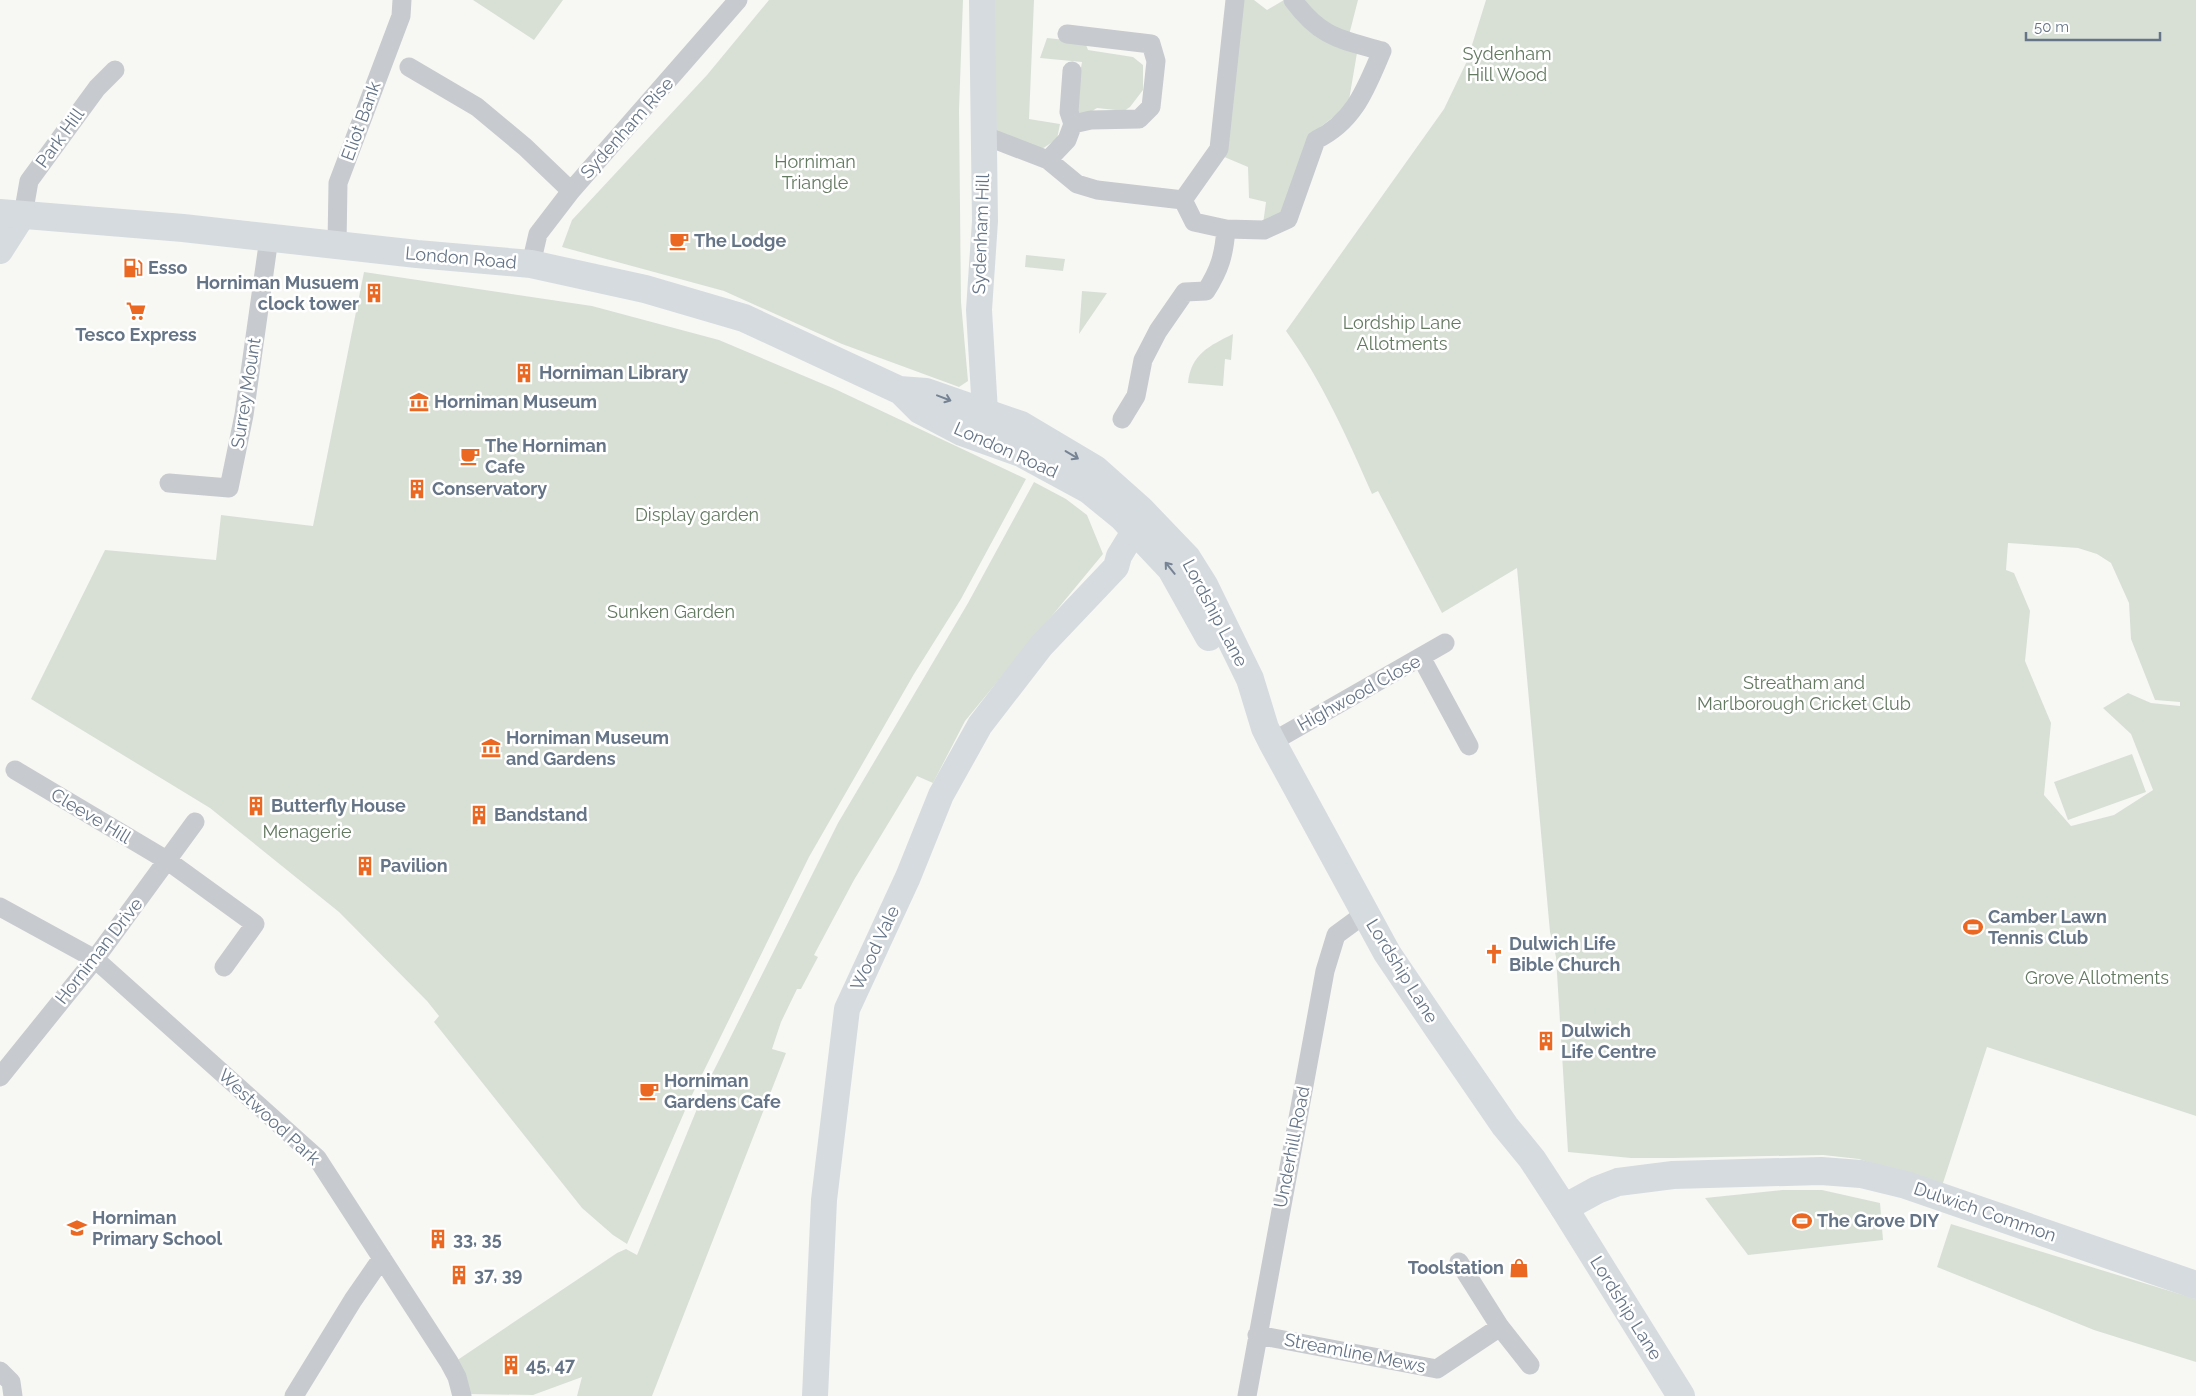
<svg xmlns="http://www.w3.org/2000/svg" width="2196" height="1396" font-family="Raleway,sans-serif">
<rect width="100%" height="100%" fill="#f7f8f4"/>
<path fill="#d8e0d5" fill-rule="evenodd" d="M473,0h90l-29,40z
M769,0h194l-4,110 2,192 7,79 -9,6 -117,-43 -118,-53 -162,-44 10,-27 135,-145z
M994,0h40l-5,119 31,5 -3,15 -15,10 -50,-17z
M1242,0h12l13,10 17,-10 73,53 -9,53 -37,28 -13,75 -35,15 3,-22 -17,-4 -1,-31 -26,-11z
M1298,0h60l-9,35 -20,-6z
M1486,0h710v1116l-209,-69 -45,139 -83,-27 -36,-4 -150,3h-42l-63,-6 -12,-195 -6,-25 -33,-364 -75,45 -64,-122 -6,3c-25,-57 -50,-113 -86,-163l158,-222 23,-48zM2008,543l70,5 19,6 14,9 18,40 2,36 24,61 25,2v4l-29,-3 -23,-10 -25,15 28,26 22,56 -39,25 -43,11 -27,-31 7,-72 -26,-62 5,-50 -16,-38 -8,-3z
M1047,38l38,4 3,8 45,7 10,8v25l-13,17 -6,4 -27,-3 -11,7 -13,-3 9,-50 -42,-4z
M1026,255l39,4 -2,12 -38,-4z
M364,272l228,34 127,34 116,49 191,90 -65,120 -47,75 -105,183 -119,242 -63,145 -14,-9 -31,-27 -148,-186 5,-6 -12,-15 -88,-89 -129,-104 -179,-109 74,-149 111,10 5,-45 92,11z
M1082,291l25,2 -28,41z
M1233,334l-2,26 -6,-1 -2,27 -35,-3c3,-29 21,-37 45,-49z
M1034,482l32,17 21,16 16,39 -138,167 -32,62 -16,-7 -63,104 -40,75 4,2 -17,32h-4l-16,33 -9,27 14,4 -134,343h-75l5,-19 -49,18 -65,-1 -15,-31 164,-110 9,-4 11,6 71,-173 130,-259 130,-220z
M2132,754l14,38 -78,28 -14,-38z
M1782,1190h40l58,13 3,37 -135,15 -43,-57z
M1951,1224l245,75v63l-102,-32 -157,-63z"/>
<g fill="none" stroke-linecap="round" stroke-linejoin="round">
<path stroke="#c7cace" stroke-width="19" d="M409,67l68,40 48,40 46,44
M1072,71l-3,41 4,12
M983,135l65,25 29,24 20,6 86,10
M1048,160l19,-20 6,-16 18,-4 48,-1 12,-12 5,-46 -5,-17 -84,-10
M1183,200l11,22 32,7 38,1 24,-11 28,-79c39,-19 50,-52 66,-89 -42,-12 -61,-13 -89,-51
M1183,200l36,-51 16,-149
M23,215l6,-34 68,-93 18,-18
M337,245l1,-62 63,-167 1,-16
M531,264l7,-30 33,-43 167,-191
M1122,419l14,-23 7,-36 15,-29 27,-39 21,-1c14,-22 18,-36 20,-62
M169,483l60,5 15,-73 25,-177
M1421,657l48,89
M1272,742l173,-99
M15,770l153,91 87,63 -31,43
M0,907l95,52 222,199 132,204 8,15 5,19
M0,1077l95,-118 100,-137
M1459,1262l41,65 30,38
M1257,1335l180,34 63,-42
M0,1371l11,11 2,14
M294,1396l59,-96 29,-42
M1247,1396l78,-425 11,-36 30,-22"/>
<path stroke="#d6dbdf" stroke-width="26" d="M982,0l3,221 -6,89 6,102 11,18
M0,251l23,-36
M815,1396l9,-196 23,-191 61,-132 33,-82 39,-70 61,-79 75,-79 3,-11 16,-26"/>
<path stroke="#d6dbdf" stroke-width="28" d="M1564,1208l117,188"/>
<path stroke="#d6dbdf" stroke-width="28" d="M0,213l183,15 234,26 114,10 114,25 99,29 155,72 27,2 95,33 74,44 46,41 46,48 17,27 46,94 15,49 7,14 115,211 52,77 66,96 27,33 32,49 33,-18 21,-8 55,-7 148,-4 40,3 45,11 290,100
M901,391l19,19 42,22 59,21 68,37 33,27 49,52 38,68"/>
</g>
<defs><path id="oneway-shaft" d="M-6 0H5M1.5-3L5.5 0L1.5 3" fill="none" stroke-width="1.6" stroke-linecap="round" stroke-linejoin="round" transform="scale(1.25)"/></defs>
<g stroke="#768394">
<use href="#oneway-shaft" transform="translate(944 398) rotate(21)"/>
<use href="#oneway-shaft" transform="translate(1072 455) rotate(31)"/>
<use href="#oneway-shaft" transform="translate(1170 568) rotate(-129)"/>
</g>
<defs>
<symbol id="cafe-bare" viewBox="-9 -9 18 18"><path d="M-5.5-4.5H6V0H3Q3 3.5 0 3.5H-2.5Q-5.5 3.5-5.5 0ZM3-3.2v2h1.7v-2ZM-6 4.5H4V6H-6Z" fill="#ea6822" stroke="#fff" stroke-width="2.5" paint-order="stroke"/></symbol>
<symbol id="fuel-bare" viewBox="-9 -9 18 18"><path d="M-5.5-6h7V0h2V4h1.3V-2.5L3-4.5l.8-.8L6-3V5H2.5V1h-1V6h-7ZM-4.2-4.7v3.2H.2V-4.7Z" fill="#ea6822" stroke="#fff" stroke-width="2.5" paint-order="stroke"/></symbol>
<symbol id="building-bare" viewBox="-9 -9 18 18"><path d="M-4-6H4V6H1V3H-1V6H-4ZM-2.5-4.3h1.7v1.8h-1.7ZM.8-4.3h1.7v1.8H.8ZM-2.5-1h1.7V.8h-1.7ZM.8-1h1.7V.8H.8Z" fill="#ea6822" stroke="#fff" stroke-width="2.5" paint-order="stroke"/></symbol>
<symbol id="supermarket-bare" viewBox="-9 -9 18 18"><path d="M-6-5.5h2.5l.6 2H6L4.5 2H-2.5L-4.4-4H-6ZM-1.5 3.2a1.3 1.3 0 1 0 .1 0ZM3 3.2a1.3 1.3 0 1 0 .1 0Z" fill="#ea6822" stroke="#fff" stroke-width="2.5" paint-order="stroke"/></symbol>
<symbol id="museum-bare" viewBox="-9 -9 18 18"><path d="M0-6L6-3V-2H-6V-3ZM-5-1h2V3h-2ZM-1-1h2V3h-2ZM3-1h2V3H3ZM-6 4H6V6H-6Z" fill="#ea6822" stroke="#fff" stroke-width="2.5" paint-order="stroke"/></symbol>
<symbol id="stadium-bare" viewBox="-9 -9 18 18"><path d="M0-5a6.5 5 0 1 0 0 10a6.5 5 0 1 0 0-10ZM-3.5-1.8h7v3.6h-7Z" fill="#ea6822" stroke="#fff" stroke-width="2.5" paint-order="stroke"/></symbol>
<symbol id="church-bare" viewBox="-9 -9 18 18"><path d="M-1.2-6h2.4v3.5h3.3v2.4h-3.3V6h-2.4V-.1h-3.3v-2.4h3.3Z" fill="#ea6822" stroke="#fff" stroke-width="2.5" paint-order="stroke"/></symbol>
<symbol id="school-bare" viewBox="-9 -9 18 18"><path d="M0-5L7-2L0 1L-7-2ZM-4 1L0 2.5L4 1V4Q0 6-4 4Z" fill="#ea6822" stroke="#fff" stroke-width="2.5" paint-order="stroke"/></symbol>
<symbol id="shop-bare" viewBox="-9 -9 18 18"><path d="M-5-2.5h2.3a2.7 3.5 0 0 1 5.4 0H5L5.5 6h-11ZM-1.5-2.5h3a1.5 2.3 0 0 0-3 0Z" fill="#ea6822" stroke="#fff" stroke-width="2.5" paint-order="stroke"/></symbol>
</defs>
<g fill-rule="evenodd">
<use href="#cafe-bare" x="665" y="227" width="28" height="28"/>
<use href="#fuel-bare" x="119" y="254" width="28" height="28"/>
<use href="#building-bare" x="360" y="279" width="28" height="28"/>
<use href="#supermarket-bare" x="122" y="297" width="28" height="28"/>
<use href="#building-bare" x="510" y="359" width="28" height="28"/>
<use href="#museum-bare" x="405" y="388" width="28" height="28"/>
<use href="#cafe-bare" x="456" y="442" width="28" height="28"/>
<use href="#building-bare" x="403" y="475" width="28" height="28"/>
<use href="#museum-bare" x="477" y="734" width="28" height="28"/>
<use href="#building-bare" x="242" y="792" width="28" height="28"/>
<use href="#building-bare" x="465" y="801" width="28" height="28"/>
<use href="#building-bare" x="351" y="852" width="28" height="28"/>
<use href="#stadium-bare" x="1959" y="913" width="28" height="28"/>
<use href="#church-bare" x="1480" y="940" width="28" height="28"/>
<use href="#building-bare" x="1532" y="1027" width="28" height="28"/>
<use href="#cafe-bare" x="635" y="1077" width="28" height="28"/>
<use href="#stadium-bare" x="1788" y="1207" width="28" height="28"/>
<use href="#school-bare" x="63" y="1214" width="28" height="28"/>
<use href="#building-bare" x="424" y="1225" width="28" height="28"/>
<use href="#shop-bare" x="1505" y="1254" width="28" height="28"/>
<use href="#building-bare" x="445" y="1261" width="28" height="28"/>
<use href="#building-bare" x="497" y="1351" width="28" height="28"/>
</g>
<g text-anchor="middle" stroke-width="5" stroke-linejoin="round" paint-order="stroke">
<g font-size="18" fill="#637960" stroke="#fff">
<text x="1507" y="60">Sydenham<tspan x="1507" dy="21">Hill Wood</tspan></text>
<text x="815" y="168">Horniman<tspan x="815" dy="21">Triangle</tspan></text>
<text x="1402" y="329">Lordship Lane<tspan x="1402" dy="21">Allotments</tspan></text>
<text x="697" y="521">Display garden</text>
<text x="671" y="618">Sunken Garden</text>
<text x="1804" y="689">Streatham and<tspan x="1804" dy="21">Marlborough Cricket Club</tspan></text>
<text x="307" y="838">Menagerie</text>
<text x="2097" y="984">Grove Allotments</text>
</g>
<g font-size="18" fill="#657487" stroke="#fff">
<text transform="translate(361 121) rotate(-70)" y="6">Eliot Bank</text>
<text transform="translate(627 128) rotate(-48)" y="6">Sydenham Rise</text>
<text transform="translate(60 138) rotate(-54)" y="6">Park Hill</text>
<text transform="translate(981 234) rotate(-88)" y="6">Sydenham Hill</text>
<text transform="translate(461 258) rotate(5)" y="6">London Road</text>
<text transform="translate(246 393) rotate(-81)" y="6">Surrey Mount</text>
<text transform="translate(1006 450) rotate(24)" y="6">London Road</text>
<text transform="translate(1215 613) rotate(62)" y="6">Lordship Lane</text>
<text transform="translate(1359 693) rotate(-29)" y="6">Highwood Close</text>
<text transform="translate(91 816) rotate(31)" y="6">Cleeve Hill</text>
<text transform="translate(875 948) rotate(-65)" y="6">Wood Vale</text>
<text transform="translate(99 951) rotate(-52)" y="6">Horniman Drive</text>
<text transform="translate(1402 971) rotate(58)" y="6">Lordship Lane</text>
<text transform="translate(269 1117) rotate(43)" y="6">Westwood Park</text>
<text transform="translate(1292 1147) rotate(-79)" y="6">Underhill Road</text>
<text transform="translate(1985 1212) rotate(19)" y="6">Dulwich Common</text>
<text transform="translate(1626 1308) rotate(58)" y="6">Lordship Lane</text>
<text transform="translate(1355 1353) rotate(11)" y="6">Streamline Mews</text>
</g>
<g font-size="18" font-weight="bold" fill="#657487" stroke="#fff" text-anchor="start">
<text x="694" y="247">The Lodge</text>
<text x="148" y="274">Esso</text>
<text x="359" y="289" text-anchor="end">Horniman Musuem<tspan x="359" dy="21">clock tower</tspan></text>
<text x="136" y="341" text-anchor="middle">Tesco Express</text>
<text x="539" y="379">Horniman Library</text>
<text x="434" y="408">Horniman Museum</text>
<text x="485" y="452">The Horniman<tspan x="485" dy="21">Cafe</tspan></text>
<text x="432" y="495">Conservatory</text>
<text x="506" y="744">Horniman Museum<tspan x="506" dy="21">and Gardens</tspan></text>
<text x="271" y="812">Butterfly House</text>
<text x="494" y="821">Bandstand</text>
<text x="380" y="872">Pavilion</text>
<text x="1988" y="923">Camber Lawn<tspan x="1988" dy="21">Tennis Club</tspan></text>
<text x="1509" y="950">Dulwich Life<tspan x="1509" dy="21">Bible Church</tspan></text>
<text x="1561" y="1037">Dulwich<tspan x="1561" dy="21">Life Centre</tspan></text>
<text x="664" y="1087">Horniman<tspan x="664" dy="21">Gardens Cafe</tspan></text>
<text x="92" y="1224">Horniman<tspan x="92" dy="21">Primary School</tspan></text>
<text x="1817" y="1227">The Grove DIY</text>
<text x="453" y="1245">33, 35</text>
<text x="1504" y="1274" text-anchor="end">Toolstation</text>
<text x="474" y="1281">37, 39</text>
<text x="526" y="1371">45, 47</text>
</g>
</g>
<path d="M2026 32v8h134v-8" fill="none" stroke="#657487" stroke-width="2.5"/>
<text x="2034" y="32" font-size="15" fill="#657487" stroke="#ffffff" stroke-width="4" paint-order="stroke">50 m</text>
</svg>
